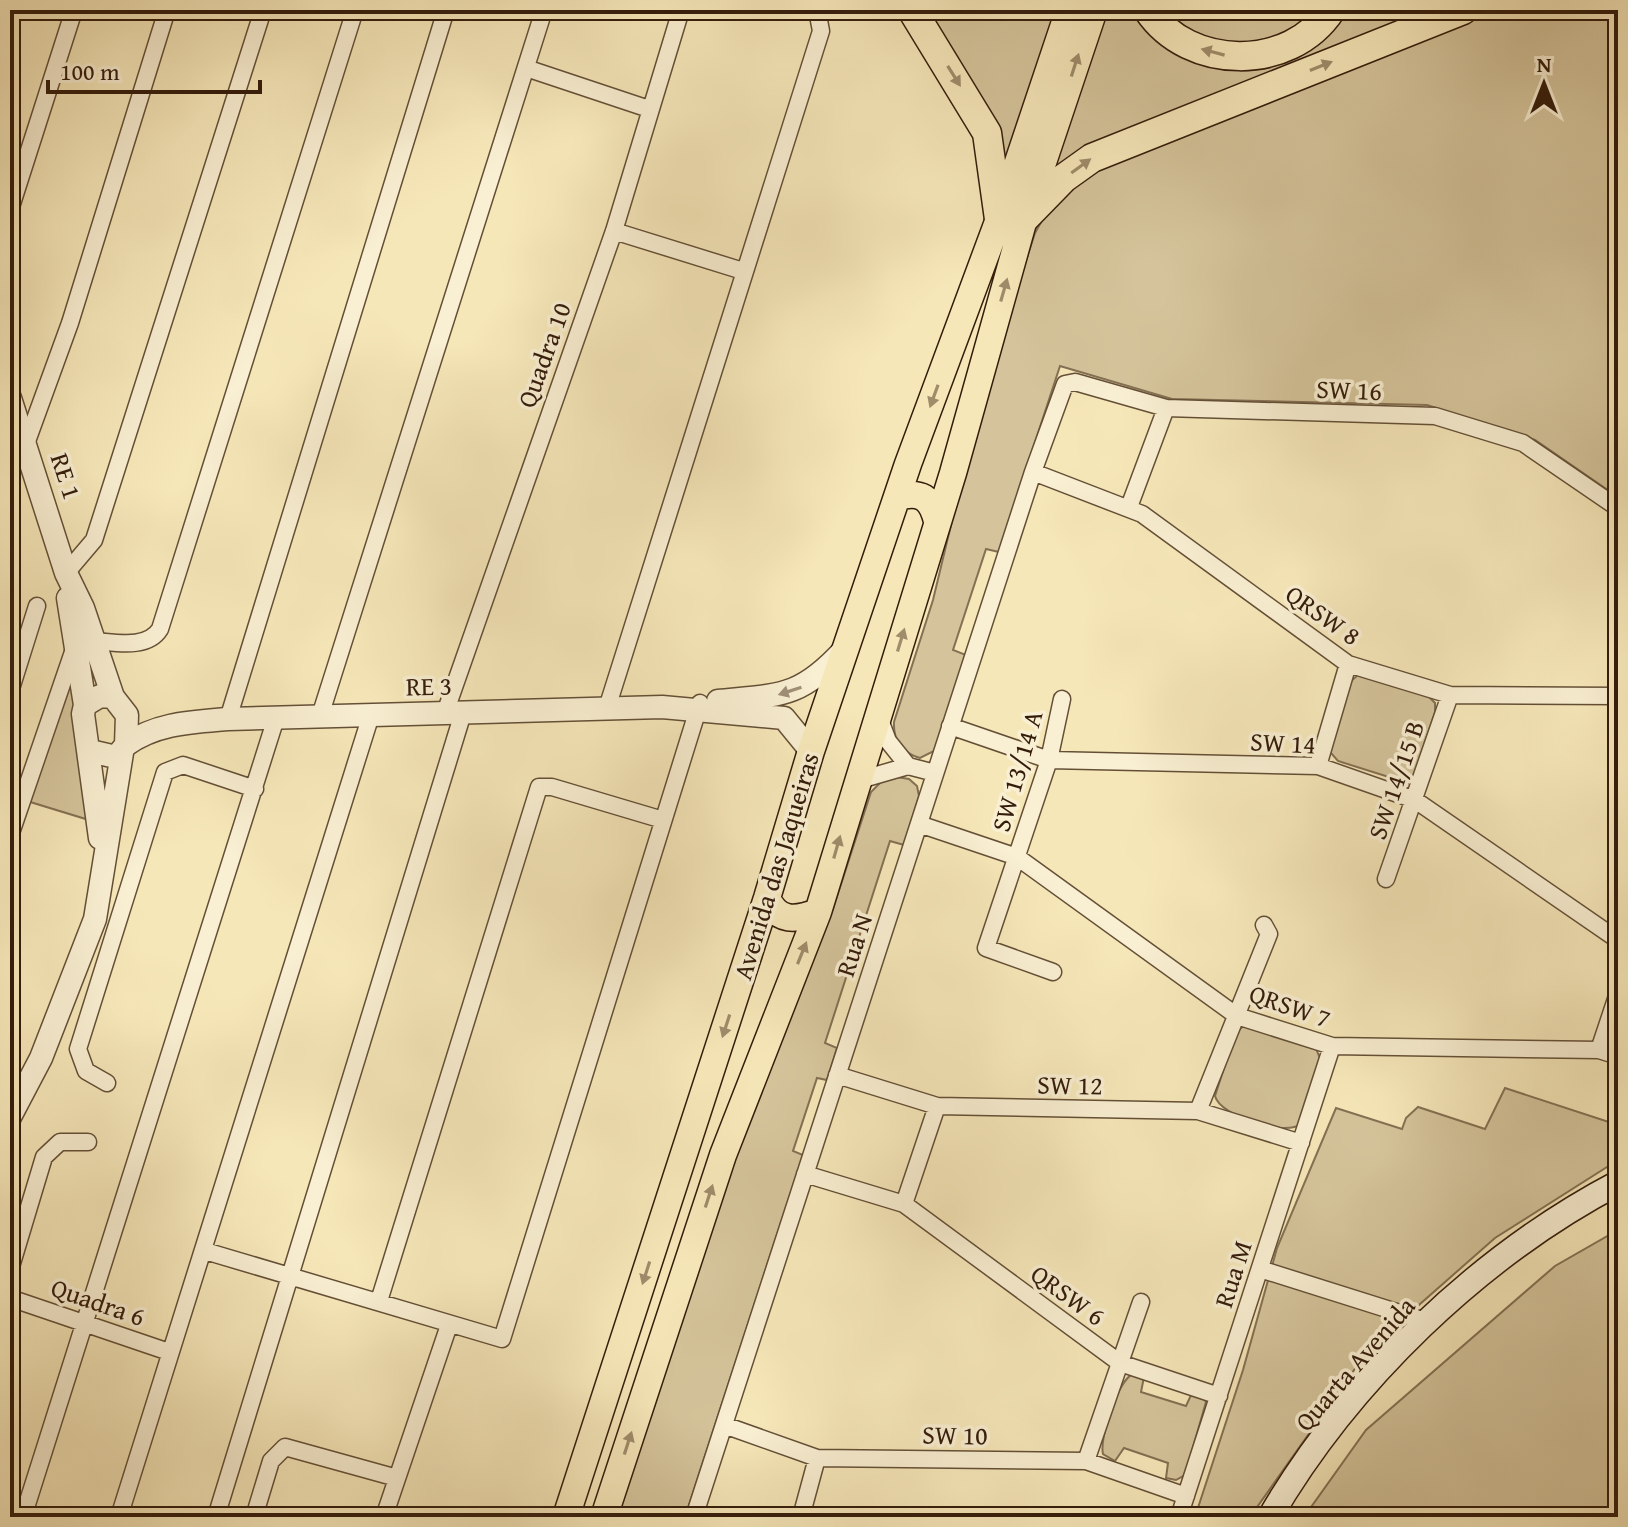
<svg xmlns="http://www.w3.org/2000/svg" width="1628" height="1527" font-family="'Gentium Book Plus',serif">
<rect width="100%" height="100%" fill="#f6e7b9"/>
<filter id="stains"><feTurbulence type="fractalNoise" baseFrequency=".0025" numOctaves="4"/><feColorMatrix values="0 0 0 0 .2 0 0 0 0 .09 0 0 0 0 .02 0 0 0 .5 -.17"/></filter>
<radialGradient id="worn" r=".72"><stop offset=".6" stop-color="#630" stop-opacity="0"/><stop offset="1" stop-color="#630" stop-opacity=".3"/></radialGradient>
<path fill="#d5c49b" stroke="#847053" stroke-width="2" d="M922,10h134l-51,161z
M1099,10h41l98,52 99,-52h105l-399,179z
M1162,10h154c-31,34 -82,46 -125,24 -10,-5 -20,-16 -29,-24z
M1484,10h134v487l-83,-57 -108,-35 -255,-6 -112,-33 -61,186 -13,-3 -33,101 13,5 -32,96 -14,7c-18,-5 -27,-18 -26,-36l39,-122 50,-208 52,-159 18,-32 69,-48z
M71,665l18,155 -62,-19z
M1359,674l68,21 8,8v9l-24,72 -73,-23 -8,-9 19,-69z
M897,777l12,2 8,7 2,10 -15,49 -14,-4 -65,202 12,5 -10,32 -10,-2 -24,73 10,4 -118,362h-73c19,-60 51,-112 57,-176l115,-325 49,-107 38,-117 11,-11z
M1244,1025l71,21 6,15 -20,63c-17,13 -81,-8 -86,-28l20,-62z
M1505,1088l113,37v35l-123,78 -126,111 -119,168h-55l48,-147 34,-122 59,-140 66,21 4,-11 12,-11 67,22z
M1618,1230v287h-314l62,-87 189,-164z
M1133,1374l11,3 -3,15 45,14 5,-11 12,2 3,5 -21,73 -9,5 -10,-2 2,-15 -44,-15 -9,13 -12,-7c-4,-16 15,-74 30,-80z"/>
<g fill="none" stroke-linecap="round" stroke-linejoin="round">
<defs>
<path id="minor" d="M526,68l123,41
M10,210l64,-200
M614,231l129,40
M26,444l44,-121 97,-313
M1033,472l109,42 206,150 102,31 168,1
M1129,507l37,-99
M66,573l28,-33 169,-530
M93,641c21,1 54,9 67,-12l195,-619
M10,692l27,-86
M607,708l214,-677 -4,-21
M445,713l169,-482 67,-221
M320,716l224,-706
M879,717l9,24 20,25
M228,719l218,-709
M950,726l99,34 269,6 97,34 203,140
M1318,766l30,-102
M856,781l52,-15 27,7
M919,824l98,33 220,159 95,30 267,4 19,6
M10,836l65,-190
M1386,879l64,-184
M1053,972l-67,-24 63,-188 13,-61
M1599,1050l19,-57
M837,1075l100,31 261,5 103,32
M107,1083l-21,-12 -8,-22 87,-277 18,-7 72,24
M1198,1111l71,-177 -5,-9
M805,1174l99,30 216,159 99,33
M904,1204l33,-98
M205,1251l297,88 198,-636
M1260,1269l165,52
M10,1270l34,-113 16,-15h28
M10,1298l159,54
M379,1301l160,-514h13l111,33
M724,1425l93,33 269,3 100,35
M1086,1461l55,-159
M23,1517l253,-799
M119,1517l252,-802
M216,1517l247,-804
M254,1517l17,-56 14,-14 112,31
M384,1517l65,-192
M694,1517l339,-1045 32,-88 10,-2 91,26 269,8 88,27 95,65
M801,1517l16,-59
M1179,1517l153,-471"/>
<path id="tertiary" d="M10,398l56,175 17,35 30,89
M68,598l17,107
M718,701c62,-6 82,-3 126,-51
M126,745c30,-22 67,-23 102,-26l434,-12 122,11 27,33
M90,751l26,6 10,-12 1,-30 -14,-18 -13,-1 -15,9 -2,9 17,124
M10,1117l31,-59 54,-139 27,-166"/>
<path id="secondary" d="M1270,1517c79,-136 209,-261 348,-334"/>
<path id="primary" d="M897,497c24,-6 34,0 40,24
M767,898c11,25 29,22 51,14
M566,1517l201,-619 44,-147 97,-287 91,-245 70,-209
M604,1517l119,-362 95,-243 135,-439 71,-254 70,-209"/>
<path id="trunk" d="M912,10l75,123 12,86
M1148,10c41,61 142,62 183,0
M1024,219l40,-41 28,-20 371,-148"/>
</defs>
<use href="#minor" stroke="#644f36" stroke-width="19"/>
<use href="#tertiary" stroke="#644f36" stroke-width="25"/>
<use href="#secondary" stroke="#341c0b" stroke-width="27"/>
<use href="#primary" stroke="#341c0b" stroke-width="29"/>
<use href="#trunk" stroke="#341c0b" stroke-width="31"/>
<use href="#minor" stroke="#f9efd2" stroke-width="16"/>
<use href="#tertiary" stroke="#f9efd2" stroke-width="22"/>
<use href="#secondary" stroke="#f9efd2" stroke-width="24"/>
<use href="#primary" stroke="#f6e7b9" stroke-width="26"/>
<use href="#trunk" stroke="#f6e7b9" stroke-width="28"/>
</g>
<defs><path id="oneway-solid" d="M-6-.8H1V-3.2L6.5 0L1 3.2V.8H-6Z" transform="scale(2)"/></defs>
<g fill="#9f8c6b">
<use href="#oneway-solid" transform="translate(1213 52) rotate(-165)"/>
<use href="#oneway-solid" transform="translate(1075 65) rotate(-72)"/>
<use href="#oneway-solid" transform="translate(1321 66) rotate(-22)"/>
<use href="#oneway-solid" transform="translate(954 76) rotate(58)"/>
<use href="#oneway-solid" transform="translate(1081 166) rotate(-36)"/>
<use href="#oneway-solid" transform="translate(1004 290) rotate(-74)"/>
<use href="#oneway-solid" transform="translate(934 396) rotate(110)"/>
<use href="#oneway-solid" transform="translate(901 640) rotate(-73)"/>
<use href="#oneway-solid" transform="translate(837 847) rotate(-74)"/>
<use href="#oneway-solid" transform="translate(802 953) rotate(-68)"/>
<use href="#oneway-solid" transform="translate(726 1026) rotate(108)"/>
<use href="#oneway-solid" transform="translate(709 1196) rotate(-72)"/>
<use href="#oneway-solid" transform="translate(646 1273) rotate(108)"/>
<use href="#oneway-solid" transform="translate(628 1443) rotate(-72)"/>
</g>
<use fill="#a09078" href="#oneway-solid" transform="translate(790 691) rotate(162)"/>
<g text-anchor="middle" stroke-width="7" stroke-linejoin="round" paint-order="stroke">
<g font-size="26" fill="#341c0b" stroke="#f9efd2">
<text transform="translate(544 355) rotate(-70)" y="9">Quadra 10</text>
<text transform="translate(1349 390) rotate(2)" y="9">SW 16</text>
<text transform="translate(66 476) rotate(72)" y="9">RE 1</text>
<text transform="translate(1323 615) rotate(35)" y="9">QRSW 8</text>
<text transform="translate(429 686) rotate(-1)" y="9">RE 3</text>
<text transform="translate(1283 743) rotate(3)" y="9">SW 14</text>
<text transform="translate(1017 771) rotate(-74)" y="9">SW 13/14 A</text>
<text transform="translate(1396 780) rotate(-71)" y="9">SW 14/15 B</text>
<text transform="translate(776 866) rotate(-73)" y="9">Avenida das Jaqueiras</text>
<text transform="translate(854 945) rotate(-72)" y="9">Rua N</text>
<text transform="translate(1290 1006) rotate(19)" y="9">QRSW 7</text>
<text transform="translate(1070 1085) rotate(1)" y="9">SW 12</text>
<text transform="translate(1233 1274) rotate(-72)" y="9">Rua M</text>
<text transform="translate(1068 1295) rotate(36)" y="9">QRSW 6</text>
<text transform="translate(98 1302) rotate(19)" y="9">Quadra 6</text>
<text transform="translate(1355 1364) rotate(-49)" y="9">Quarta Avenida</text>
<text transform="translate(955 1435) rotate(1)" y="9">SW 10</text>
</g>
</g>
<rect width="1628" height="1527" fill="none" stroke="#f6e7b9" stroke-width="40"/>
<rect x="12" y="12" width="1604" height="1503" fill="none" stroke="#341c0b" stroke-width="4"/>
<rect x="20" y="20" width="1588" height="1487" fill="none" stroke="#341c0b" stroke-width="2"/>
<g transform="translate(1544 84)" stroke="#f9efd2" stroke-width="6" paint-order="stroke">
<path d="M0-6L14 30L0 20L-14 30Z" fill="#341c0b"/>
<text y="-12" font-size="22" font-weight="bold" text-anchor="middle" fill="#341c0b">N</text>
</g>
<path d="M48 80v12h212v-12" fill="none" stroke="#341c0b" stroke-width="4"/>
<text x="60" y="80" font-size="24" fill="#341c0b" stroke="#f9efd2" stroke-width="6" paint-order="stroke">100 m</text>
<rect width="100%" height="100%" filter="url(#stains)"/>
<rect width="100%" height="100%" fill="url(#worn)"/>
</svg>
